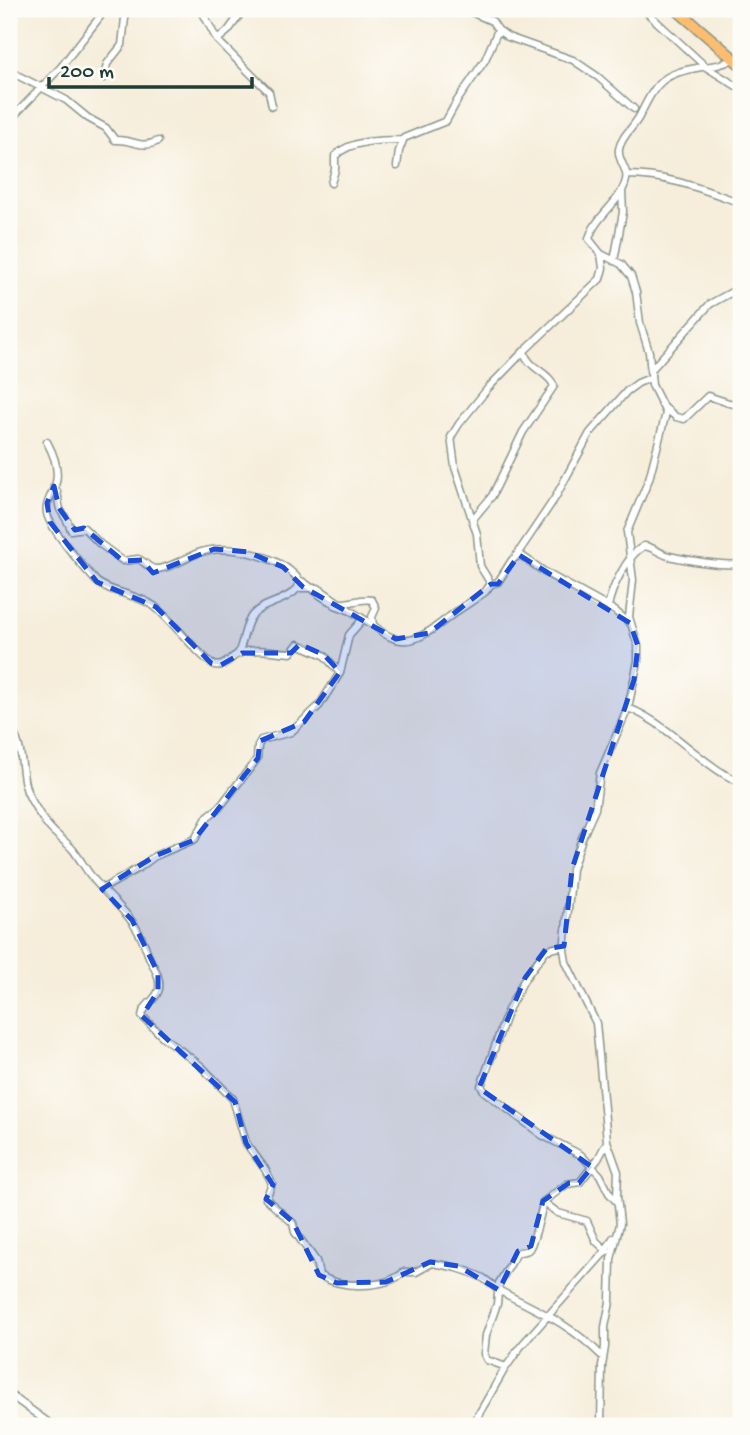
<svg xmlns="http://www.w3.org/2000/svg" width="750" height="1435" font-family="'Gochi Hand',sans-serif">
<rect width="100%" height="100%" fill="#fdfcf7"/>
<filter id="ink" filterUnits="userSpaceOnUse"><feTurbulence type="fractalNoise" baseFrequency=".0143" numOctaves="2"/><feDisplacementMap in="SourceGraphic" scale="14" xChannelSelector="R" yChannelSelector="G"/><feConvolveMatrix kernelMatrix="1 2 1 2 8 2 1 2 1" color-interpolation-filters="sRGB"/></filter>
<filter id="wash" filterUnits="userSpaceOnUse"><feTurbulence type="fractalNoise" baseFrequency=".00686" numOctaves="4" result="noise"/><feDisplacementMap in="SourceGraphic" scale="28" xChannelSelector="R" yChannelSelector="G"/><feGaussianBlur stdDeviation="1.57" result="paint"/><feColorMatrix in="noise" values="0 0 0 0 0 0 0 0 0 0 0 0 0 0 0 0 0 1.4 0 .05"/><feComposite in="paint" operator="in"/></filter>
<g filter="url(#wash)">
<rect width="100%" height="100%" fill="#f6edda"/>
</g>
<g filter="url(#ink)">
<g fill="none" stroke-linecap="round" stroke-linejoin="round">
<defs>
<path id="minor" d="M201,9l16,31 52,52 3,14
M464,9l28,12 6,9 10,7 65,23 25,17 36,32
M643,9l63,58 35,22
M217,40l11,-9 16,-22
M9,71l57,29 22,18 18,10 9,12c19,-1 25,10 43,1
M104,78l3,-14 15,-19 4,-36
M9,121l52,-54 45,-58
M397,166l2,-15 5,-13 42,-17 11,-20 28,-41 13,-30
M627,175c41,0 77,15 114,28
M331,183l4,-13v-14c15,-16 47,-16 68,-16
M614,261l9,-49 -1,-21
M650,371l60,-67 31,-17
M665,408l11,9 8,2 24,-23 21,7 12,2
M47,442c6,11 12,27 9,40 -3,13 -13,22 -8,35 6,16 36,51 48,64 11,11 41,13 58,25 15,11 50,56 61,59 10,3 15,-8 23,-11 16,-7 36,-2 53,-1l7,-9 26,11 16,18
M54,486c6,8 3,15 6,23 4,7 9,13 11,21l13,-2 16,16 23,17 15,-2c7,2 10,10 18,10 13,0 29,-11 42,-16 29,-10 82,2 101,27l-1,8c-13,15 -36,14 -47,29 -6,8 -8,26 -13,37
M473,519l19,-23 31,-64 31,-46c-5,-14 -27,-18 -30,-35l76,-72 3,-11 -2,-14
M516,556l39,-58 35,-65 37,-42 11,-8 12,-5
M299,580c12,4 20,18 33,22 14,5 27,-5 40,-2l4,8 -4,9 1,8c31,28 48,13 76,-8 11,-9 24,-16 36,-25l6,-8 -11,-18 -3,-32 -22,-67 -4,-30 8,-13 30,-37 35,-36
M491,584l7,-2 14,-22 7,-5 3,1 24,17 69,38 15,12
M298,588h20l33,23
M335,605l16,6 22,14
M608,607c3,-18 19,-52 36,-61 10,1 16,8 25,10 23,5 49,10 72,8
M628,708c14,5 26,13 38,22 14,10 61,52 75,51
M9,726c18,23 9,51 21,72 4,7 15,25 21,31 7,8 17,14 23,22 8,11 13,21 22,31 24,27 40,36 52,72 4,12 13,21 11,35 -2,11 -16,16 -17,27l21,21 38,29 32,33 13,44 19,26 7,14 -6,16 27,24 2,9 21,29 3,14c22,14 66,14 85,-3h12l16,-9c18,3 34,6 51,15 6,4 11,9 17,13 42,22 69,32 103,66
M102,889l37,-21 16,-12 40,-17 13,-23 11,-8 38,-49 1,-13 3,-6 30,-8 28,-26 21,-33 9,-38 14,-16
M564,946l-18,4 -21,28 -17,32 -27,76 4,6 57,43 39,20 19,20 9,18 8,9
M543,1202l15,11 29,8 9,20 11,10
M506,1367l-19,-7 -3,-6 2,-19 11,-31 2,-21 18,-30c3,-2 7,-1 11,-3 5,-3 14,-41 15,-48l24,-18 13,-2 18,-23 9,-17
M9,1394l44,32
M472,1426l32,-56 17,-24 83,-93 9,-15
M601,1426l1,-60 3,-19v-20l5,-25 1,-43 9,-35 -3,-28 1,-24 -11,-31 -11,-118 -30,-61 -2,-12 8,-81 10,-31 13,-29 5,-36 28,-65 10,-47v-15l-9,-29 4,-37 -6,-48 22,-53 17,-66 -14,-28 -3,-33 -9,-29 -4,-31 -5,-16 -10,-12 -20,-10 -12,-15c5,-22 32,-36 37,-59 3,-11 -9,-19 -7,-31 2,-12 14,-21 20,-32 18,-36 22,-43 63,-50 12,-1 20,-2 31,-8"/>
<path id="trunk" d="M676,9l65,56"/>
</defs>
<use href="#minor" stroke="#8a9587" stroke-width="9"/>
<use href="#trunk" stroke="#8a9587" stroke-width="13"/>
<use href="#minor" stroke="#fff" stroke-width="6"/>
<use href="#trunk" stroke="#fcbd6f" stroke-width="10"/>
</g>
</g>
<path fill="#1d4ed8" fill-opacity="0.2" stroke="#1d4ed8" stroke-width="5" stroke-dasharray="14 9" stroke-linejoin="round" d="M54,486l5,22 16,22 9,-2 39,33 19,-1 11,13 61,-24 34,3 35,15 20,20 93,52 33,-6 62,-49h7l21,-29 111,68 8,23 -4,34 -62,189 -8,77 -18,3 -21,29 -46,110 113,79 -13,16h-10l-26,18 -12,45 -13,5 -19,39 -41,-24 -28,-4 -44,20 -49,1 -18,-8 -26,-53 -27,-23 7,-14 -27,-42 -11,-41 -93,-86 16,-25v-18l-26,-53 -30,-31 53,-33 39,-16 64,-82 2,-17 44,-19 36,-50 -16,-17 -24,-11 -9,9h-49l-21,12 -10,-2 -55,-56 -59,-25 -47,-60 -3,-19z"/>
<rect width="750" height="1435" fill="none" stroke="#fdfcf7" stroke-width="35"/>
<path d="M49 77v10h203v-10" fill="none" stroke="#1f3d34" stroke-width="3.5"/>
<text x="60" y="77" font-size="21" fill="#1f3d34" stroke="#fdfcf7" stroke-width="5" paint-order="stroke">200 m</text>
</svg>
